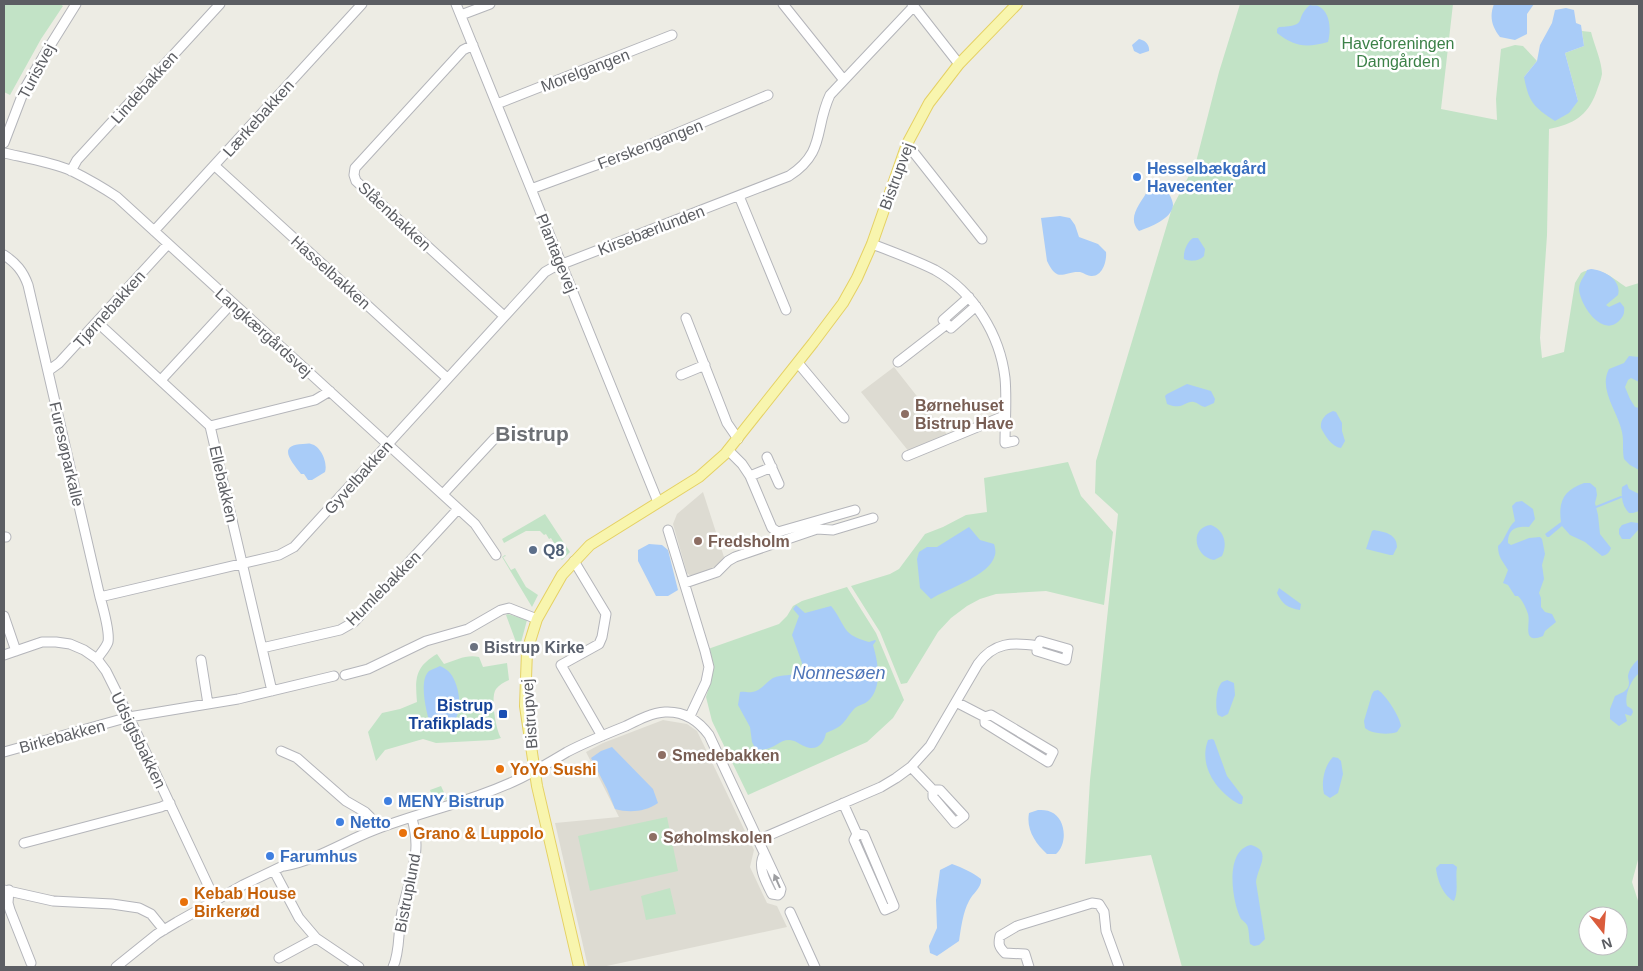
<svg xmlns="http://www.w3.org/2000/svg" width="1643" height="971" font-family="Helvetica,sans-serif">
<rect width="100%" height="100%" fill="#edece4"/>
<path fill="#dddbd2" d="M894,367l55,70 -39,16 -49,-61z
M703,492l21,65 -8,10 -25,9 -4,-3 -14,-49 4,-10z
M663,720l24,4 10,7 57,119 -4,17 17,36 10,3 10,21 -185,40h-14l-33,-144 64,-6 -33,-65 17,-9z"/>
<path fill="#c2e3c6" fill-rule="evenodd" d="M4,4h56l3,2 -22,33 -31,56 -6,-3z
M1240,4h213l-12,105 56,11 -1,-21 5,-50 14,-4 8,1 14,15 -13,16 54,24 -13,-48 19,-7 -2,-15 9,1c3,12 11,30 11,42 -1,6 -4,13 -6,19 -9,23 -22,31 -47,36l-2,106 -7,103 2,20 22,-6 11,-69 6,-10c17,-9 31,5 45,14l13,-4v573l-7,26 7,22v63h-457l-31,-112 -66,9 5,-84 28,-266 -23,-21 1,-32 76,-253 24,-46 23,-90zM1588,916h30v30h-30z
M1068,462l13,34 32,36 -9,73 -58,-14 -50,3 -16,5 -13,7 -16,12 -13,14 -31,51 -6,1 -21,-52 -29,-46 39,-12 9,-5 26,-35 18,-7 23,-12 21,-3 -3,-34z
M545,514l25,38 -8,8 -9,-9 4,-3 -6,-10 -2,1 -3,-5 -2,1 -4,-4h-14l-22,12 -2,-4z
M505,555l1,1 -3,1 8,13 4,-2 11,19 12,8 -6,12 -30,-50z
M847,587l29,46 28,67 -11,18 -26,24 -119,53 -36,-74 -6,-24 6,-20 -1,-17 -3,-11 71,-25 8,-8 6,-10 9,-5z
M508,614l19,6 -8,30 -13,-35z
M437,654l7,10c12,-4 23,-10 35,-7l4,10 24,-4 2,17c-5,2 -10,5 -13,9 -6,8 0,41 5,49l-8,2 -57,3 -13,-4 -38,11 -9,11 -8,-29 14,-19 18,-4 17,-7c-2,-24 -2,-35 20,-48z
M441,786l6,13 -13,4 -4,-13z
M667,817l11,54 -88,20 -12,-55z
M670,888l6,26 -30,6 -5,-24z"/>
<path fill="#a9ccf8" d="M1494,4h40l-7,10v20l-12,6 -15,-3c-8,-10 -11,-20 -6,-33z
M1310,5c3,1 6,0 8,1 13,6 13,25 10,36 -22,6 -33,5 -51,-9v-4l2,-2c31,-1 14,-8 31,-22z
M1566,8l8,2 2,13 5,2 3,21 -19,7 13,48 -9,12 -14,8c-21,-14 -26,-18 -31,-44l13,-16 3,-16 12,-22 3,-13z
M1139,39c5,1 11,5 10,12l-9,3 -6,-3 -2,-6z
M1158,188l11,6c2,3 4,8 4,11 -1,14 -23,22 -34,26 -13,-13 2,-28 9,-41z
M1060,216l10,2 5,7 4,12 19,7 8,8c1,8 -3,25 -15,24 -3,0 -7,-3 -11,-4 -17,-1 -22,12 -33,-11l-6,-43z
M1193,238h5l7,11 -1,7c-4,5 -14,6 -20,3 -1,-7 3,-17 9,-21z
M1591,269c13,1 31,11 27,26l-12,10 3,2 11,-5 4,5c1,6 -1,10 -5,14 -17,17 -40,-17 -40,-33 1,-8 6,-12 8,-18z
M1629,356l10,1v25l-8,-4 -3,2 -3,7 5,12 5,8 4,1v62l-9,-5 -6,-6c-2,-9 0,-18 -2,-27 -4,-20 -24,-43 -13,-63l15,-6z
M1187,384l24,7 4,8 -1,4 -9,4c-5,-1 -7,-4 -11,-5 -8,-2 -12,9 -27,2l-2,-8 2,-2z
M1333,411l3,1 6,11v8l3,10 -4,7c-9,-1 -16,-12 -20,-20 -1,-8 4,-14 12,-17z
M303,444c3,0 6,-1 8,0 10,2 17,19 14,28l-13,8h-4l-4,-6h-3c-9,-12 -25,-29 2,-30z
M1584,483h6l6,5 1,7 -2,8 3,12 2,19 11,14c-2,5 -4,7 -9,8l-17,-14 -15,-7 -8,-9 -13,11h-2l-2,-3 16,-12c-3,-21 3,-32 23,-39z
M1627,484l2,5 10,5v17l-6,2h-4c-7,-7 -8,-17 -7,-26z
M1522,501l11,8 2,10 -6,8c-12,-1 -21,1 -21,16l3,2 18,-7 11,-1 2,2 3,15 -3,11 2,14 -5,14 2,5v9l4,5 7,2 4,8 -11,9 -2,5c-22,9 -12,-12 -15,-22 -2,-6 -5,-13 -10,-18h-3l-7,-11 -5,-2 5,-13c-5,-9 -10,-12 -10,-24 8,-7 9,-18 17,-25l-3,-15 4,-4z
M1631,522l7,1 1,3 -1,4 -8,9h-8l-3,-5v-5l3,-4z
M1211,525c13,5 17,18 11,31l-8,4c-20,-3 -25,-33 -3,-35z
M969,527l11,13 14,4c1,3 2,8 1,11 -5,21 -47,33 -64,44l-11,-11 -3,-29 2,-7 8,-5h10z
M1374,530c11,2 23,4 23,17l-4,8h-3l-24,-6 6,-18z
M649,544l13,1 6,5 10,40 -10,6h-12l-18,-35v-11z
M1279,588l22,16 -1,6c-12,-2 -18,-6 -23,-17z
M796,605l9,8 26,-7c7,8 10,17 16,25 5,6 15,9 22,11l6,-2 1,1 -3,4c5,17 10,42 -5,56 -3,3 -9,4 -13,7 -6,6 -9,13 -15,18 -4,3 -10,5 -14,7 -2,11 -10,19 -22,13 -5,-2 -9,-6 -15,-6 -11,0 -15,11 -33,10l-4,-8 -2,-15 -12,-22 2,-13c5,-1 8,1 12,0 9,-1 14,-10 21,-14 9,-4 19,-1 28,-7l1,-8 -10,-28 7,-19 -6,-7z
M1639,659v14c-8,7 -15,22 -12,33l5,3 1,3 -2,4 -6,-2 2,7 -8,5 -9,-7v-10l5,-13c6,-3 14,-5 14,-13 0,-2 -1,-5 -1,-7 1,-7 6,-13 11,-17z
M440,666c4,2 8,4 10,7 11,13 16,50 -7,56 -3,0 -8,-1 -12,-2 -4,-12 -13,-46 -2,-56 3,-2 8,-3 11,-5z
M1227,680l7,3 1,12 -7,19 -6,3 -4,-2c-3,-5 -2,-25 2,-30 2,-4 3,-3 7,-5z
M1378,690c8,5 22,27 23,36l-4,6c-8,3 -26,2 -32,-4l-1,-7 8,-27 2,-3z
M1212,739l2,1 13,36 16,21 -1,7h-3c-22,-12 -41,-38 -31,-64z
M612,747l41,42 5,14c-13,9 -29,10 -43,6l-8,-20 -16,-31 10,-7z
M1333,757l5,1 3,3 2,13 -5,19 -8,5 -6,-4c-3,-11 0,-28 9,-37z
M1038,810c4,0 9,0 13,2 15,6 17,32 5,42h-9c-12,-11 -21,-25 -18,-41z
M1251,845c22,6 6,23 5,37l9,57 -6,6 -5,1 -4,-2c-1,-5 -1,-16 -3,-19 -2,-3 -4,-4 -6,-6 -9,-17 -17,-69 10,-74z
M952,864c11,4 20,8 29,15 1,9 -8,14 -12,22 -6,11 -8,27 -10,40l-22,15 -7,-3 -1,-7 8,-18 -1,-28 4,-30z
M1440,864h13l4,3c-2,11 2,24 -3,34 -11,-5 -17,-22 -18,-33z"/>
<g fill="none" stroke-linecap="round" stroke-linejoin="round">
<path stroke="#a9ccf8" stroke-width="2" d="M1596,507l25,-10"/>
<defs>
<path id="minor" d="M456,4l202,498
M783,4l60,75
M912,4l47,60
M461,15l29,-11
M473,45l-10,5 -108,118 -1,7 2,6 148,135
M497,104l175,-69
M4,143l21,-55 18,-31 33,-53
M907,144l75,95
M4,153c22,5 47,9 68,18 16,8 30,16 45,26l358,327 21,31
M215,166l232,212
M71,171l6,-11 143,-156
M531,189l106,-39 131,-55
M739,196l47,114
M154,231l208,-227
M872,244c21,8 43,16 63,26 39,22 65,65 70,108 2,21 0,44 0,65l9,-2
M4,255c12,8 19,16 24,30l72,312c3,11 10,34 8,45 -2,6 -8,12 -11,17
M969,297l-26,23 8,8 25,-22
M686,318l41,105 11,16
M97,322l113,104 62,265
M898,362l49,-38
M798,363l46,55
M48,371l11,-8 109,-119
M681,375l24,-10
M161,380l71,-77
M210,426l105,-26 15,-9
M728,450l14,14 8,12 22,52 6,4 77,-22
M907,456l97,-40
M767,457l12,27
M750,476l22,-9
M443,494l52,-56
M668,530l37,121 4,16 -3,15 -16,34
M4,537h2
M574,561l32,53 -4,23 -3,7 -38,21 41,71
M685,583l32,-11 11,-11 7,-4 82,-28 16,1 40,-12
M100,597l179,-42 15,-8 251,-275 7,-4 237,-92c37,-24 25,-47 41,-81l84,-89
M4,616l12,35
M262,648l78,-18 14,-8 104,-113
M4,655l38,-13h14l14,2 14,6 13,9 9,12 23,46 86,183
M201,660l7,44
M345,675l23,-6 58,-28 42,-12 33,-19 8,-2 28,11
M956,702l29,15v6l63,39 5,-10 -62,-37 -6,2
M281,751l16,7 49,43 19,11 5,5 6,12
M4,752l125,-35 109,-18 96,-23
M911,767l22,23v7l22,26 9,-7 -24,-26h-7
M843,803l14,31 -3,6 31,70 9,-4 -30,-71 -7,-1
M758,840l123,-53 15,-9 15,-11 19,-21 48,-82c16,-22 34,-22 60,-18l2,-5 28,8 -2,11 -29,-9 1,-5
M24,843l137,-36 9,-4
M284,866c33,-6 59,-24 90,-36 49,-19 100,-29 147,-52 16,-8 31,-17 46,-26 19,-10 39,-18 59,-26 12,-6 25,-13 39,-14 19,-1 33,8 44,23l72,154 -1,4 -2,2 -6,-1c-6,-12 -15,-27 -8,-39
M274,871l25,47 17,20 43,29
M4,890l49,11 59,3 27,4 12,6 13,16
M9,890l-1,13 2,7 21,53
M790,912l25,55
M279,958l37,-20
M116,967l41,-33 20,-12 66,-37 46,-22
M393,967c7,-15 5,-34 8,-50 4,-24 15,-48 15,-72 0,-10 -2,-19 -4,-27
M1029,967l-4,-13 -20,-1c-6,-6 -7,-9 -5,-17l17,-10 75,-23 7,1 5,8 2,19 13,36"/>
<path id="major" d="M579,967l-42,-181 -12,-80 2,-55 10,-32 25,-44 28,-30 109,-68 26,-23 88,-111 30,-40 14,-25 15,-34 35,-100 22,-41 30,-39 58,-60"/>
</defs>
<use href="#minor" stroke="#b4b5ba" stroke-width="11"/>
<use href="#major" stroke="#e5d164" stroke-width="12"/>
<use href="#minor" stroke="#fff" stroke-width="9"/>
<use href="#major" stroke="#f8f5ae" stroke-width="10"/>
</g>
<defs><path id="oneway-solid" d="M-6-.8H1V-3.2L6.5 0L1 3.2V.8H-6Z" transform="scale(1.25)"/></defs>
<use fill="#9d9ea1" href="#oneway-solid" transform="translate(777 881) rotate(-114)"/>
<g fill="#3f7fe0" stroke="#fff" stroke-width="2">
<circle cx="1137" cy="177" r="5"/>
<circle cx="388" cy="801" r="5"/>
<circle cx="340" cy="822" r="5"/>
<circle cx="270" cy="856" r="5"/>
</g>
<g fill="#8d6e63" stroke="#fff" stroke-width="2">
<circle cx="905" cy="414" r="5"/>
<circle cx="698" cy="541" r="5"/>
<circle cx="662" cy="755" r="5"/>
<circle cx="653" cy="837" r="5"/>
</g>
<circle fill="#5c6f8a" stroke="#fff" stroke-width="2" cx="533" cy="550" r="5"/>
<circle fill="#6b7280" stroke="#fff" stroke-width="2" cx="474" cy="647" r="5"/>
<rect fill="#1a4fb4" stroke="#fff" stroke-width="2" x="498" y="709" width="10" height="10" rx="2.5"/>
<g fill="#e8710a" stroke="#fff" stroke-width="2">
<circle cx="500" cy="769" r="5"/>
<circle cx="403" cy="833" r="5"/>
<circle cx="184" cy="902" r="5"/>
</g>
<g text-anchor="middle" stroke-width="5" stroke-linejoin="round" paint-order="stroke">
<g font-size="16" fill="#3c8148" stroke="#fff">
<text x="1398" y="49">Haveforeningen<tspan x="1398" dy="18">Damgården</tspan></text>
</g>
<g font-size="16" fill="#5c5e63" stroke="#fff">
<text transform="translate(585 70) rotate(-21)" y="6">Morelgangen</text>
<text transform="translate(36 71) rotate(-62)" y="6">Turistvej</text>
<text transform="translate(144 87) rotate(-48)" y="6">Lindebakken</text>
<text transform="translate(258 118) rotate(-48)" y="6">Lærkebakken</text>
<text transform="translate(650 144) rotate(-21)" y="6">Ferskengangen</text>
<text transform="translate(896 176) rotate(-70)" y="6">Bistrupvej</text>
<text transform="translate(395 216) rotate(43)" y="6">Slåenbakken</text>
<text transform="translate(651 230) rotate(-21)" y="6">Kirsebærlunden</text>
<text transform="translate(557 253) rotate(68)" y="6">Plantagevej</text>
<text transform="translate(331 272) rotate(42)" y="6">Hasselbakken</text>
<text transform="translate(109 309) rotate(-48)" y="6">Tjørnebakken</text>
<text transform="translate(264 332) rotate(42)" y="6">Langkærgårdsvej</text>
<text transform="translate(67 454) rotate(77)" y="6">Furesøparkalle</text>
<text transform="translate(358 477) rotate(-48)" y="6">Gyvelbakken</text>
<text transform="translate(224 484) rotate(77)" y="6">Ellebakken</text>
<text transform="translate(383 588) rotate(-45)" y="6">Humlebakken</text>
<text transform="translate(529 714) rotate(-94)" y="6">Bistrupvej</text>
<text transform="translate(62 736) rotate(-15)" y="6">Birkebakken</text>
<text transform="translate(139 740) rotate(64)" y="6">Udsigtsbakken</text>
<text transform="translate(407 893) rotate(-79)" y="6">Bistruplund</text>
</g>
<g font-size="16" font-weight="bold" fill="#366cbe" stroke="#fff" text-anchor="start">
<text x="1147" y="174">Hesselbækgård<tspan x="1147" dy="18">Havecenter</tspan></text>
<text x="398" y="807">MENY Bistrup</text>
<text x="350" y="828">Netto</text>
<text x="280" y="862">Farumhus</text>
</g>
<g font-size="16" font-weight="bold" fill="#785e54" stroke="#fff" text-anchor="start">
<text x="915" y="411">Børnehuset<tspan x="915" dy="18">Bistrup Have</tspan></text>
<text x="708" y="547">Fredsholm</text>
<text x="672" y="761">Smedebakken</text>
<text x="663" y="843">Søholmskolen</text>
</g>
<g font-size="16" font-weight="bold" fill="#4e5e75" stroke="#fff" text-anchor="start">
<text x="543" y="556">Q8</text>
</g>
<g font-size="16" font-weight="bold" fill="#5b616d" stroke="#fff" text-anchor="start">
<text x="484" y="653">Bistrup Kirke</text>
</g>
<g font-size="16" font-weight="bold" fill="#164399" stroke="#fff" text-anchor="end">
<text x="493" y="711">Bistrup<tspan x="493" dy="18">Trafikplads</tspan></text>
</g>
<g font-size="16" font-weight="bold" fill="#c56008" stroke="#fff" text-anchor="start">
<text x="510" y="775">YoYo Sushi</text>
<text x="413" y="839">Grano &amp; Luppolo</text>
<text x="194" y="899">Kebab House<tspan x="194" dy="18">Birkerød</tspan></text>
</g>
<g font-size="18" font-style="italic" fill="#4e75b9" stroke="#fff">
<text x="839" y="679">Nonnesøen</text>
</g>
<g font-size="21" font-weight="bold" fill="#6d7075" stroke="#fff">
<text x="532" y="441">Bistrup</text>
</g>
</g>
<rect width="1643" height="971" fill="none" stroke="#5c5e63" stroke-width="10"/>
<g transform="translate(1603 931) rotate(163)"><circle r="24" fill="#ffffff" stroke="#bebfc1"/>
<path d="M0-4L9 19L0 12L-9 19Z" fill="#da5c3c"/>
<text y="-8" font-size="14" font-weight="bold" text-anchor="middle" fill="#5c5e63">N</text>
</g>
</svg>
